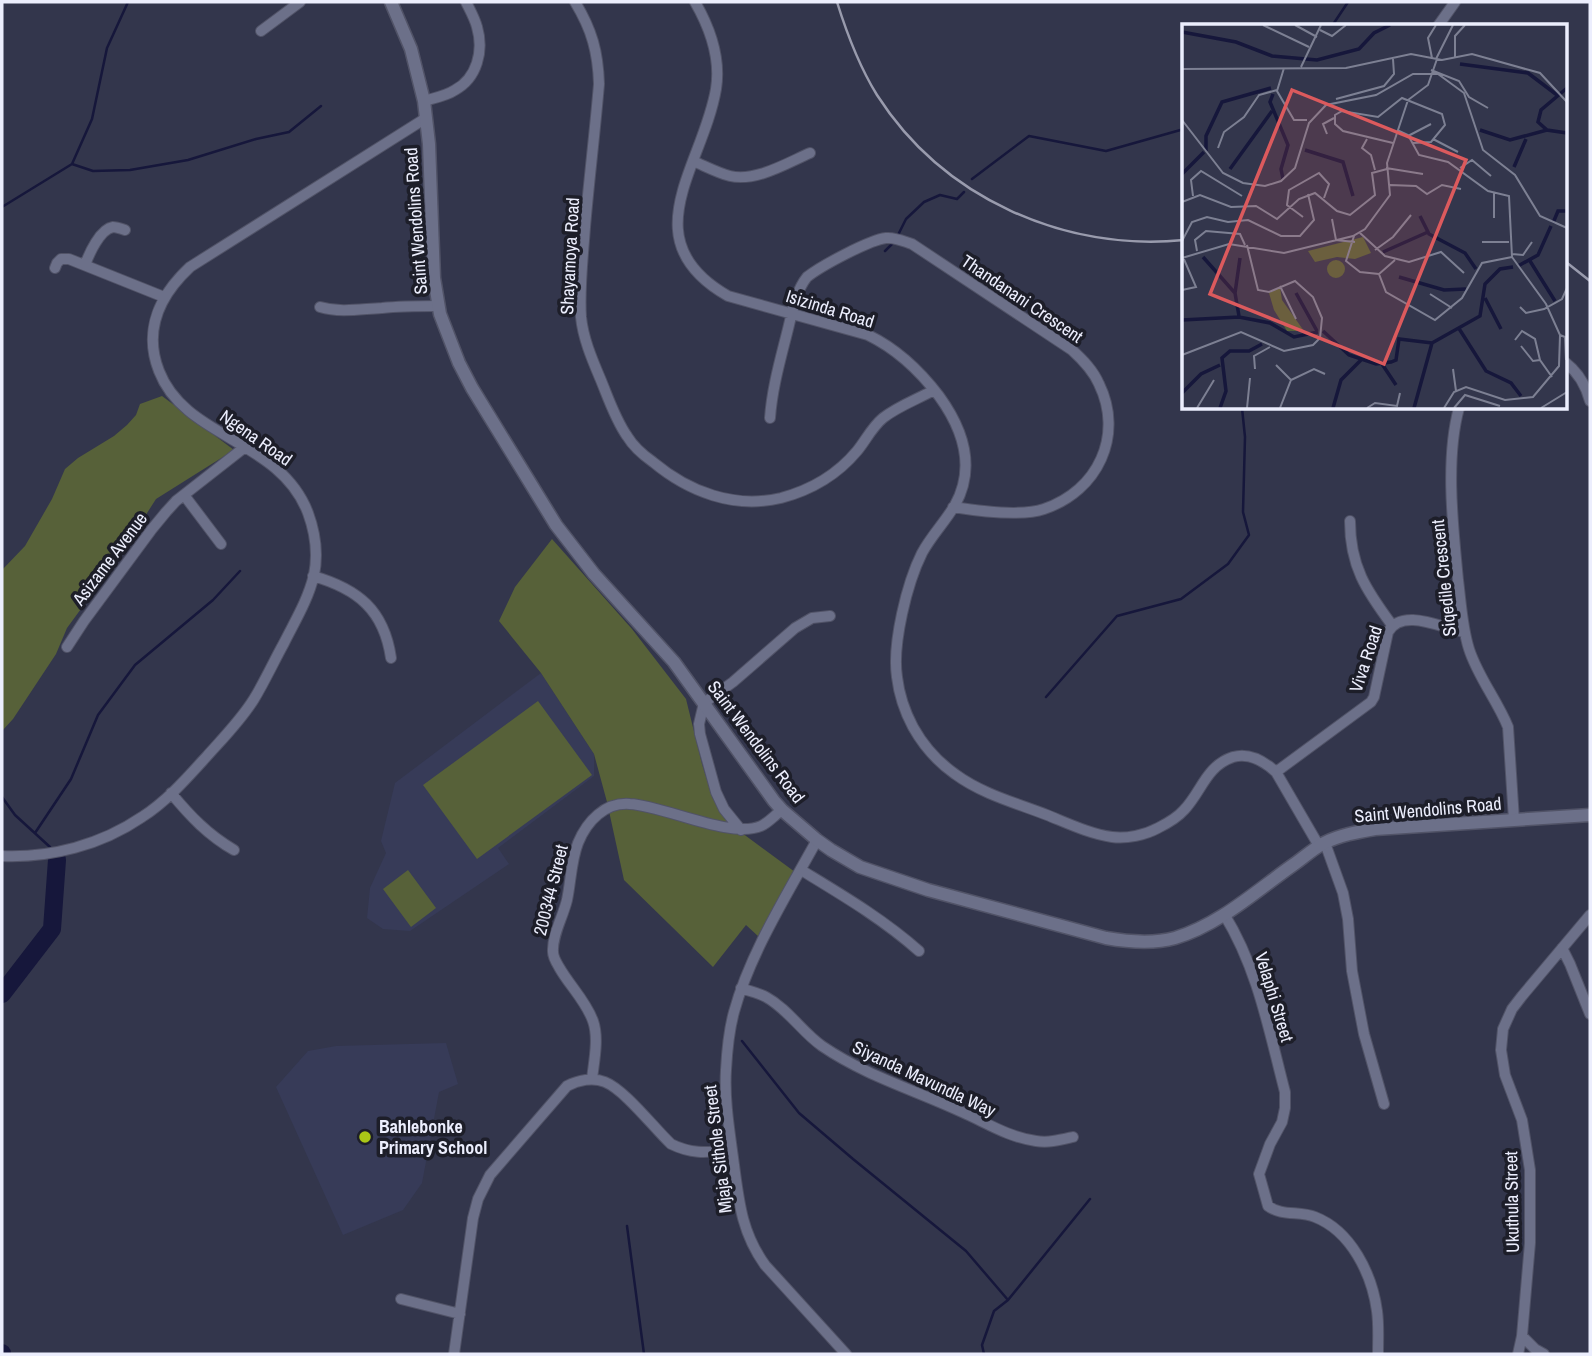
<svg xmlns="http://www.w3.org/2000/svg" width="1592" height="1356" font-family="'Archivo Narrow',sans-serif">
<rect width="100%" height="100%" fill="#33364c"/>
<path fill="#373b58" d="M541,673l53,81v22l-96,72 11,16 -99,67 -27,-2 -16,-11 3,-30 16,-35 -5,-12 14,-58z
M446,1043l12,41 -19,8 -17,91 -19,27 -60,25 -67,-148 32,-36 28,-5z"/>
<path fill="#576139" d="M162,396l72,54 -78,49 -37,58 -52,71 -11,26 -43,65 -11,12v-161l23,-24 27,-47 13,-30 13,-11 36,-22 13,-11 9,-10 4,-11z
M552,539l80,90 54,70 16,65 11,35 18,24 11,10 53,39 -36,65 -13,-12 -33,42 -89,-87 -17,-78 -13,-48 -53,-81 -42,-52 16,-34z
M538,701l54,74 -115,84 -54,-74z
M408,870l28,38 -25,19 -28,-38z"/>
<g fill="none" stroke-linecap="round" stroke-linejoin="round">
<path stroke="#16173b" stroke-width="2.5" d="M1332,26l16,-24
M72,164l21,7 37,-1 58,-10 68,-21 33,-7 32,-26
M972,179l57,-43 77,15 78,-22
M2,207l70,-43 20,-45 15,-71 21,-46
M898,235l8,-16 18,-17 16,-7 17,4 7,-7
M885,251l10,-10
M1046,697l71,-81 64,-17 47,-35 21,-29 -6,-23 2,-75 -3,-29
M2,797l13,18 35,32
M35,833l36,-54 27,-64 37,-50 78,-65 27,-29
M742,1041l57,72 54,46 113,92 42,49
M627,1226l17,128
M984,1354l-2,-9 12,-34 14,-11 82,-101"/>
<path stroke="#16173b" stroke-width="18" d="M2,994l50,-65 5,-69
M2,1353v1"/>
<defs>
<path id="minor" d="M575,2c17,28 23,50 24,82 -4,48 -10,96 -14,143 -2,30 -6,61 -4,90 2,21 11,42 19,61 8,19 15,41 27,58 6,10 16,19 26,26 36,30 81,47 128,36 30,-8 56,-23 76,-47 9,-11 15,-24 26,-33 15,-12 35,-19 51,-28
M695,2c15,26 26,56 21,87 -13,77 -86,151 12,207l140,39c29,14 52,36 71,61 24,33 37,71 16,109 -10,17 -24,31 -33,48 -15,30 -30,91 -25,124 2,17 8,35 16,50 10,18 25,35 42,47 27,20 61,29 92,41 20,8 43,19 65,22 15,2 33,-2 46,-9 10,-5 19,-10 26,-18 18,-19 22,-44 49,-53 17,-5 32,5 43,15l43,74
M1438,26l17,-24
M261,31l39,-29
M424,101c10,-3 22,-5 31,-11 22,-12 29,-39 22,-63 -2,-8 -7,-17 -11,-25
M693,161c12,5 25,12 37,15 26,6 57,-13 80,-23
M85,265c4,-11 15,-36 28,-38 3,0 9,2 12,3
M55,268l2,-5 4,-4h8l95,38
M320,307c21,6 40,2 62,1 19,-2 38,-2 57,-2
M1566,363c13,10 20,23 24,38
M1459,408c-14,51 -6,119 -1,172 3,23 4,47 11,69 9,28 28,51 39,78l6,93
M770,418c2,-29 10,-57 17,-85 5,-19 8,-41 20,-56 14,-11 62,-37 79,-39 9,-1 17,3 26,6l160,106c11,10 21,20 27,34 25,51 -1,107 -55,125 -23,8 -66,2 -91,-2
M184,495l37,49
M1350,521c0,45 16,69 42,104
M313,576c45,13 71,34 78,82
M67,647l17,-26 68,-92 14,-17 10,-11 69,-54
M1276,772l95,-70 3,-5 14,-65c14,-25 54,-4 76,0
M171,793c19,23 37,42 63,57
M741,830l-17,-21 -8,-17 -16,-58 -1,-10 5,-21 29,-21 62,-54 17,-10 18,-2
M817,840c-29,53 -67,113 -83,172 -5,18 -7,39 -8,58 -2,31 4,64 8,95 5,38 8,68 31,100l81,89
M1325,843l18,50 5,26 4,52 12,63 20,70
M2,856c49,2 99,-11 140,-39 25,-16 45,-39 65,-61 17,-19 34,-36 47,-57 11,-18 20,-38 30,-56 11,-22 24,-43 30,-68 4,-20 1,-43 -6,-62 -28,-74 -123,-74 -149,-142 -16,-41 1,-76 31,-104l236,-149
M801,870c41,25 82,49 118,81
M1224,914c34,55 45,117 61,178v16l-3,14 -12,22 -11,30 9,32c13,10 32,5 47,11 36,14 57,57 62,94 2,14 1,29 1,43
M1562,948l8,16 20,50
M741,988c8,3 18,5 25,9 22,12 36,35 56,49 44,30 93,44 140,66 25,11 46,25 74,29 13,2 24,-1 37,-4
M592,1079c2,-18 7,-41 1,-58 -7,-20 -24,-36 -34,-54 -3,-5 -6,-10 -6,-15 -1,-17 10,-35 14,-52 4,-19 4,-39 11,-57 9,-22 27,-41 52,-39 35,2 100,35 131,22 7,-3 14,-11 21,-16
M401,1299l59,15
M1522,1336l13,13 9,5
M454,1354l19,-136 5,-19 12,-24 77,-89c11,-6 26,-9 38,-4 20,8 49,46 66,62 22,11 38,8 61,6
M1518,1354l4,-18 8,-93v-73l-8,-50 -17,-45 -4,-25 2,-21 9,-20 10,-13 68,-81"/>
<path id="tertiary" d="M391,2l20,47 13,52 5,43 5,134 6,36 19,49 13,25 84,137 38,49 80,88 100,139 8,9 35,30 14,10 29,17 68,23 178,48c23,4 47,6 69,0 44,-13 81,-47 118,-73 10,-7 20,-16 31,-22 16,-8 33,-11 51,-14l215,-14"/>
</defs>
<use href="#minor" stroke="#515367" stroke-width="12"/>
<use href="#tertiary" stroke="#515367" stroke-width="15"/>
<use href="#minor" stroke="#6c7089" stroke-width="10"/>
<use href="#tertiary" stroke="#6c7089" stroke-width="12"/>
<path stroke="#999bad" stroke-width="2.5" d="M837,2c10,32 22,64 40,93 66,103 187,157 307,145
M1566,262l24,19"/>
</g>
<circle fill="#aac717" stroke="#1d1e29" stroke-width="2.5" cx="365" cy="1137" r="7"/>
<g text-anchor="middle" stroke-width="7" stroke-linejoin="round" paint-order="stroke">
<g font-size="18" fill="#eceefd" stroke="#1d1e29">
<text transform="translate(416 221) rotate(-94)" y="6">Saint Wendolins Road</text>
<text transform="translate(570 256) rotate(-87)" y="6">Shayamoya Road</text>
<text transform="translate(1022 299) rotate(34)" y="6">Thandanani Crescent</text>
<text transform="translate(830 309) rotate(17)" y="6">Isizinda Road</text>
<text transform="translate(256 438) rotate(35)" y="6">Ngena Road</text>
<text transform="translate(110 559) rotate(-53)" y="6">Asizame Avenue</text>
<text transform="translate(1444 578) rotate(-96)" y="6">Siqedile Crescent</text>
<text transform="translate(1366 659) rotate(-72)" y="6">Viva Road</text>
<text transform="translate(756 742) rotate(53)" y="6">Saint Wendolins Road</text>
<text transform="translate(1428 810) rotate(-5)" y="6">Saint Wendolins Road</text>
<text transform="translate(551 890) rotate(-76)" y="6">200344 Street</text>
<text transform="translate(1274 997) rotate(73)" y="6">Velaphi Street</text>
<text transform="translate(924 1079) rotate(25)" y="6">Siyanda Mavundla Way</text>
<text transform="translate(718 1149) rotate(-97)" y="6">Mjaja Sithole Street</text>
<text transform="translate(1512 1202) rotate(-91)" y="6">Ukuthula Street</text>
</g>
<g font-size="18" font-weight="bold" fill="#eceefd" stroke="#1d1e29" text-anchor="start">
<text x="379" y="1133">Bahlebonke<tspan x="379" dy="21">Primary School</tspan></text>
</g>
</g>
<g transform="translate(1182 24)">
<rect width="385" height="385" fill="#33364c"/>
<path d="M181,213l8,16 -16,6 -18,-2 -22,5 -7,-11zM145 245a9 9 0 1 1 18 0a9 9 0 1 1-18 0ZM98,263l2,13 22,31h-17l-13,-21 -5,-17z" fill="#576139"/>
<path fill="none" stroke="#16173b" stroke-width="3.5" d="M0,8l54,10 36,14 45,4 42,-11 15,-16 16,-8M278,40l68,9 29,22M385,64l-26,22 -3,12 9,8 20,3M91,70l-3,8 18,43 -7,24 2,10M298,106l30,10 37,-10M123,126l38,12 10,34M24,127v-15l16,-34 49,-14M332,143l12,-28M48,145l42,-58M0,150l22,-22M238,192l9,18 36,19 11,16M371,199l5,-12h9M201,228l45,-20M21,233l32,36 4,23M348,237l25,40M336,242l20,-11 13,-29M217,253l45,13 22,-1M53,269l5,-35M114,269l21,38M303,274l16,31M0,296l57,-3 31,6 24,14 24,-5M276,303l28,44 25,12 10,13M141,307l26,24 27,9 15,-2 5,-2 3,-21 33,4 48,-27 5,-32 15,-15 13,-2M200,340l14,21M0,369l19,-19 19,-9M38,384l6,-17 -4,-33 8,-7h19l13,-7M151,384l8,-28 21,-21M232,384l18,-65"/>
<path fill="none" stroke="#7d8093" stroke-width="2" d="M81,1l46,22M113,1l22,12M138,6l12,6 14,-11M250,34l-4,-20 8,-13M273,34v-22l10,-11M254,35l17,-34M119,43l20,-42M102,44l-7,23 17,29h13M0,45l164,-1 65,-14 31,6 30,-6 68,19 27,29M249,46l28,11 10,16 19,11M154,75l48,-13 10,-12 -1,-15M0,96l41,53 20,10 22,3 16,-5 14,-13 14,-45 17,-18 50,-10 37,-21h25l26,19 19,57 32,25 25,41 27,12M215,106l11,5 11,20 29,7 40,29 21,5 3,61 34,47 14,31 -1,31 -26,31 -28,3 -39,-13 -12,5 -10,16M145,110l-4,-10 11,-6M226,112l23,-12M185,115l-5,9 9,7 4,15M251,115l25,13M211,119l-50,-12 -8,-7v-9l7,-4 36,6 24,-19 40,16 3,11 -14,17 -18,1M36,124l6,-16 20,-15 15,-22 18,-5M204,144l37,6M278,144l12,-8 19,16M208,161l26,1 11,8 15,-9 19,4M11,172l-2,-16 10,-9 41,25M0,178l18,-7 31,12 25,-1 21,13 22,-20 16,-6 22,18 13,4 25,-20 -3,-22 15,-4M121,193l-16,-12 2,-15 30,-17 10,11 -5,14M312,194v-25M150,195l4,21 19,2M178,209l25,23 24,6 32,-10 23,21M172,212l-8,25 14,11 19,2M0,217l10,-19 15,-5 21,5 20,-2 33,16h19l14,-16 -6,-26M300,218h27M193,226l18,-13 18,-22M15,227l-2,-11 11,-9 34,3 5,11M330,230l11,1 9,-13M0,234l47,-14 55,9 69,-17 12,-7 25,-34 -3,-32 21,-63 20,-15 9,-26M213,236l-16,14 7,18 49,28 27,-22 20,-35 30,-6M98,262l16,33M0,266l14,-3 -13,-30M248,270l22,14M338,283l6,6 18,-4 18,-10 5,-11M378,311l5,2 1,23M333,316l7,-9 13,8 5,21 12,17M339,322l12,15 7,-1M0,331l59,-23 43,19 29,-6 7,-7 2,-20 -9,-21 -18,-16 -26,11 -11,-2 -11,-45M94,341l15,15M73,345l-1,-13 16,-9M271,345l3,22M15,384l17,-28M65,384l3,-30M98,384l11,-28 23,-11 11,5M185,384l8,-5 22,3 3,-13M272,384l11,-13 35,11M359,384l26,-16"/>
<path fill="#dc5a5d" fill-opacity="0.15" stroke="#dc5a5d" stroke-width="3.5" d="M110,66l174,70 -82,204 -174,-70z"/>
<rect width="385" height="385" fill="none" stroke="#eceefd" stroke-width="3.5"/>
</g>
<rect width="1592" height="1356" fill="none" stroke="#eceefd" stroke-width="7"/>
</svg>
